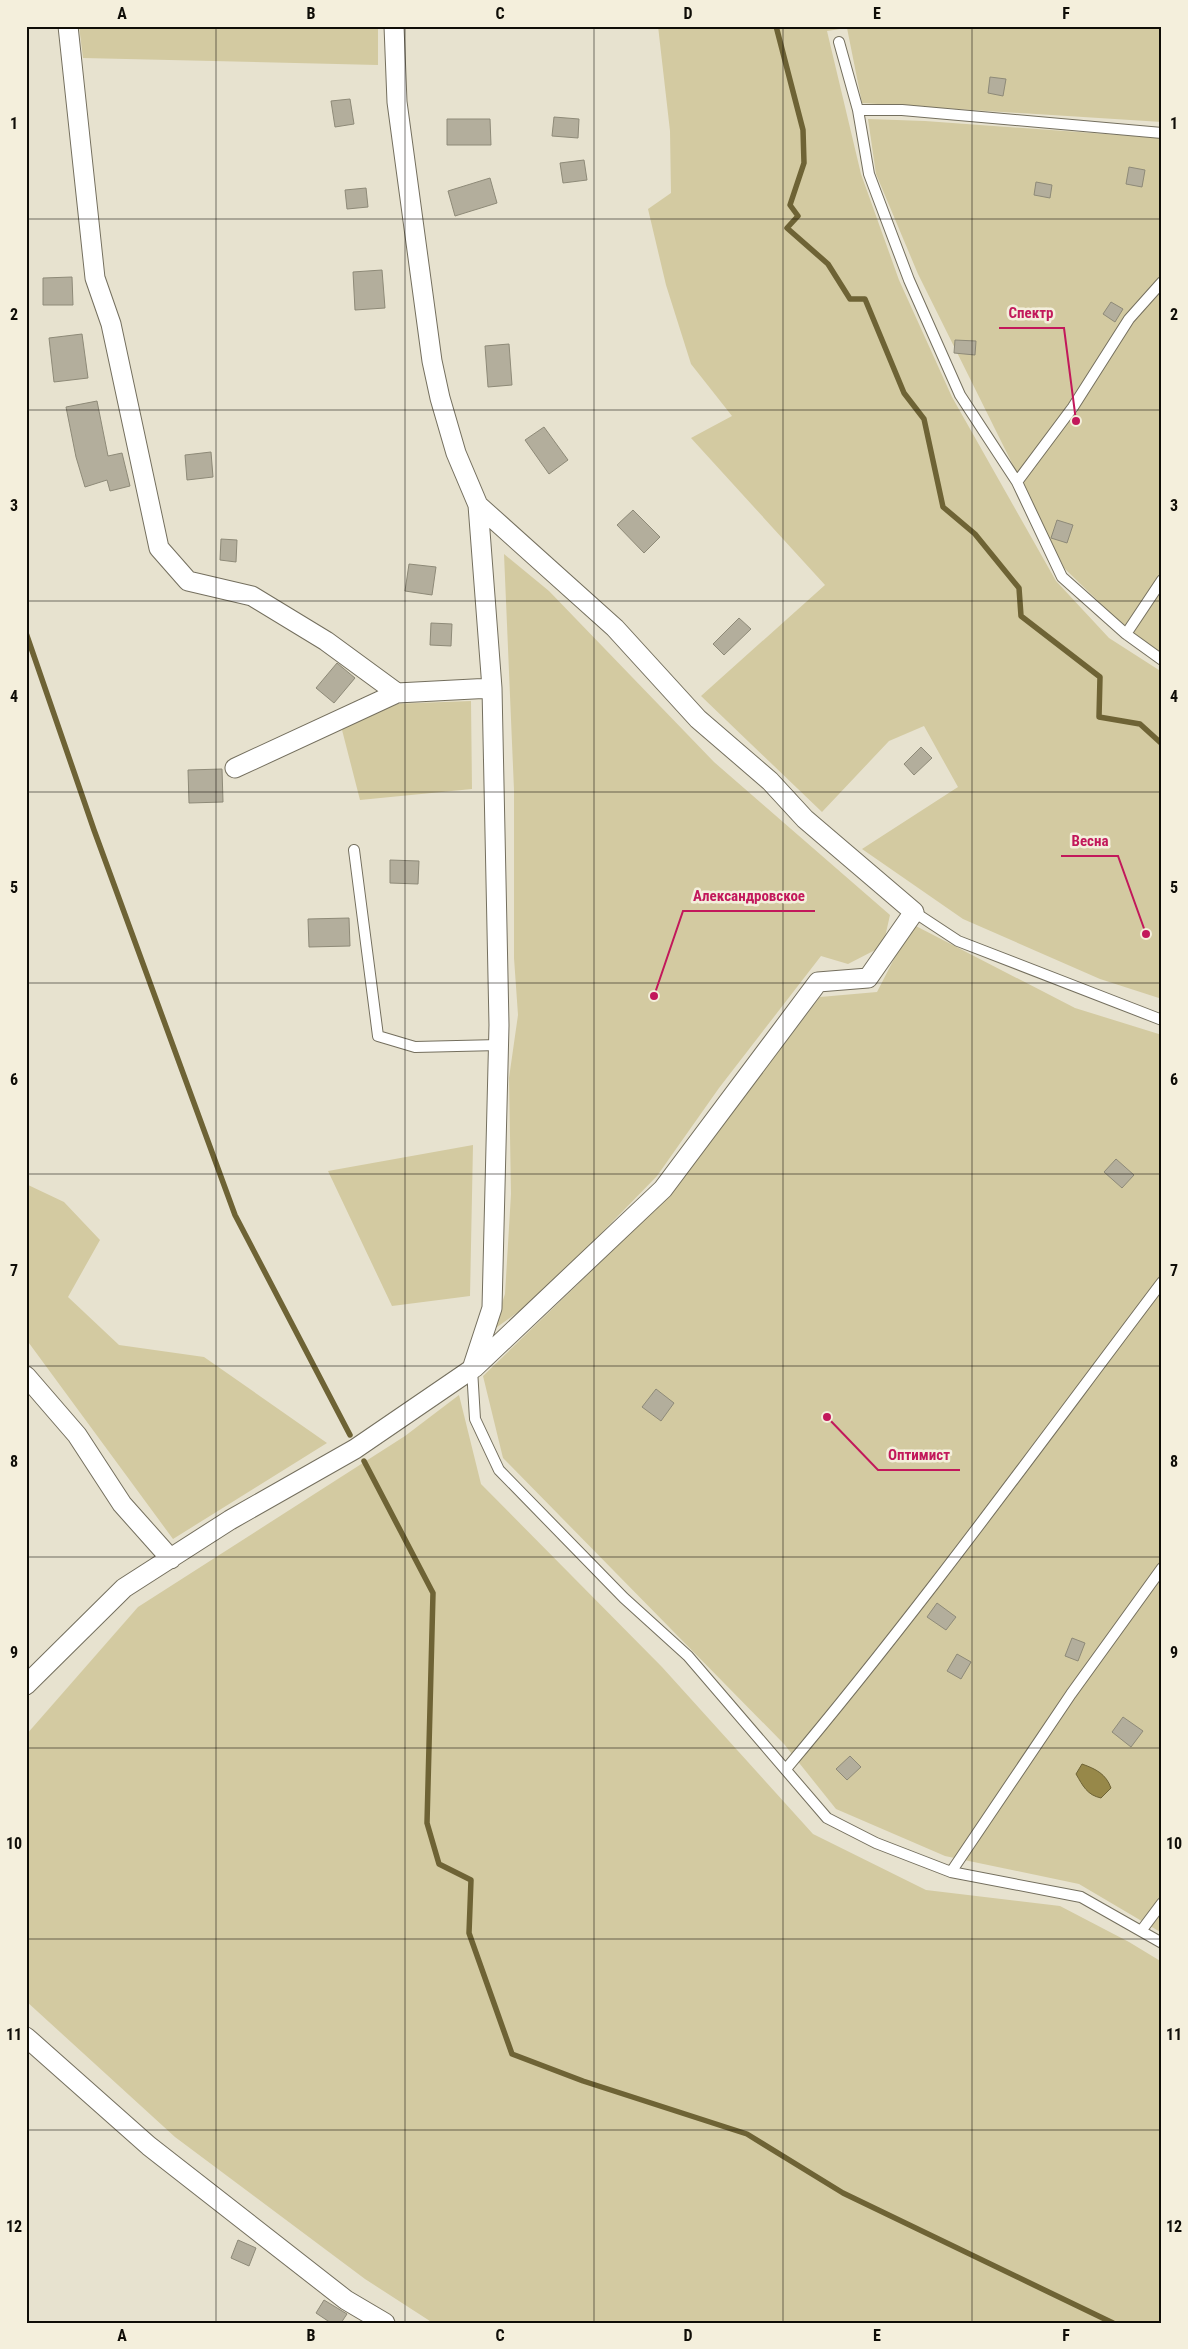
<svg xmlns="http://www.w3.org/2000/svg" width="1188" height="2349" font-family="'Roboto Condensed',sans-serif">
<rect width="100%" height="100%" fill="#e7e2cf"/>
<path fill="#d3caa1" d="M79,26h299v39l-295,-7z
M658,26h504v96l-300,-19 -15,-75 -20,3 34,143 38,106 53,117 104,184 53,57 53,34v327l-62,-20 -137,-60 -101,-70 96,-62 -34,-61 -35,15 -67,71 -121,-116 124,-111 -134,-147 41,-22 -41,-52 -25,-79 -18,-76 23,-16 -1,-62z
M868,119l57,2 237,17v515l-36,-25 -62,-60 -146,-294 -42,-100z
M504,554l45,37 165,171 176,153 -7,31 -35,18 -27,-8 -102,132 -62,88 -117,120 -47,34 12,-36 6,-100 -2,-116 9,-63 -4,-57v-168z
M471,701l1,88 -112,11 -19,-74 49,-22z
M912,924l163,84 87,27v898l-83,-49 -134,-28 -109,-47 -52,-65 -281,-286 -20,-82 184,-178 153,-201 57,-5z
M473,1145l-3,151 -78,10 -64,-135z
M26,1184l38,18 36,38 -32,57 51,48 85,12 123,86 -154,96 -147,-200z
M459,1395l22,89 181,183 151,167 113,56 134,16 69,36 33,20v361h-729l-68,-44 -190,-142 -149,-136v-266l112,-128 267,-171z"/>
<path fill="#978849" stroke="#6e6335" d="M1082,1764c14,5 24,10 29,24l-10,10c-14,-3 -18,-12 -25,-24z"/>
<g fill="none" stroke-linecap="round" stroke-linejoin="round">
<path stroke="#6e6335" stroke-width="5.5" d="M776,26l27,104 1,33 -14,42 8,11 -11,12 41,36 22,35h15l39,94 20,26 19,88 32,27 44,54 2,28 79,61 -1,40 41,7 22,20
M26,633l68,197 141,385 115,220
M364,1461l69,132 -6,230 12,41 32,16 -2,53 43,121 71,27 164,53 96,59 270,130"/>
</g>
<path fill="#b3ae9c" stroke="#8e8a78" d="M990,77l16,2 -3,17 -15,-3z
M350,99l4,25 -19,3 -4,-26z
M554,117l25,2 -1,19 -26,-2z
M447,119h43l1,26h-44z
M584,160l3,20 -24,3 -3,-20z
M1129,167l16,3 -3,17 -16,-3z
M490,178l7,25 -42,13 -7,-25z
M1036,182l16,3 -2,13 -16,-3z
M366,188l2,19 -21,2 -2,-19z
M382,270l3,38 -30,2 -2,-38z
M72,277l1,28h-30v-27z
M1111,302l12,7 -8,13 -12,-8z
M82,334l6,44 -34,4 -5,-44z
M955,340l21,1 -1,14 -21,-2z
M509,344l3,41 -24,2 -3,-41z
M97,401l11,55 14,-3 8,33 -20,5 -3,-11 -22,7 -9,-30 -10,-50z
M544,427l24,33 -19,14 -24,-34z
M211,452l2,25 -26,3 -2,-25z
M633,510l27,27 -16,16 -27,-28z
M1057,520l16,5 -6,18 -16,-5z
M221,539l16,1 -1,22 -16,-2z
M409,564l27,3 -4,28 -27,-4z
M739,618l12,11 -27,26 -11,-11z
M431,623l21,1 -1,22 -21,-1z
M337,663l18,15 -21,25 -18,-15z
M921,747l11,11 -18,17 -10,-11z
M222,769l1,33 -34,1 -1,-33z
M390,860l29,1 -1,23 -28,-1z
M349,918l1,28 -41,1 -1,-28z
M1116,1159l18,16 -12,13 -18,-16z
M656,1389l18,14 -13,18 -19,-14z
M937,1603l19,14 -10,13 -19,-13z
M1072,1638l13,5 -7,18 -13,-5z
M957,1654l14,8 -10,17 -14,-8z
M1123,1717l20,14 -12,16 -19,-15z
M850,1756l11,11 -14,13 -11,-11z
M238,2240l18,8 -7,18 -18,-8z
M324,2300l23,14 -6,9h-10l-15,-10z"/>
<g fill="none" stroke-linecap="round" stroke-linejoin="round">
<defs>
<path id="service" d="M839,42l19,68
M1162,133l-260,-23h-44l11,64 40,106 51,115 57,87 45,95 64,57 36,-54
M1017,482l56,-75 56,-88 33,-37
M1126,634l36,26
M354,850l24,186 37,11 84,-2
M914,912l44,29 204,79
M472,1369l3,50 24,51 125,128 64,58 139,162 49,25 75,29 130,25 81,46
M786,1769c132,-157 252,-323 376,-487
M951,1872l120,-178 91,-126
M1141,1931l21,-28"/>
<path id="minor" d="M68,26l27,252 16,46 48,224 29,33 64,15 74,45 71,52
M235,768l162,-75 95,-5
M474,1368l189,-179 155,-207 50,-4 46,-66 -109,-93 -35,-38 -72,-62 -83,-91 -137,-123
M26,1376l51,59 45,69 49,55
M26,1685l98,-97 106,-68 125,-71 117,-80 20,-61 7,-283 -7,-337 -14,-183 -22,-52 -16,-55 -8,-37 -35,-259 -3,-76
M26,2037l123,109 197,154 39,23"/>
</defs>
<use href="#service" stroke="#746f5e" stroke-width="12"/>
<use href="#minor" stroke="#746f5e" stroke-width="21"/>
<use href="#service" stroke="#fff" stroke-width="10"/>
<use href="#minor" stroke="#fff" stroke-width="19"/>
</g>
<path fill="none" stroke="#0f0d07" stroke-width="1" stroke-opacity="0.55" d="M216,26v2297M405,26v2297M594,26v2297M783,26v2297M972,26v2297M26,219h1136M26,410h1136M26,601h1136M26,792h1136M26,983h1136M26,1174h1136M26,1366h1136M26,1557h1136M26,1748h1136M26,1939h1136M26,2130h1136"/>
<path fill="none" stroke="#c2185b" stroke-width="2" d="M1076 421L1064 328H999M1146 934L1118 856H1061M654 996L683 911H815M827 1417L878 1470H960"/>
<g fill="#c2185b" stroke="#f4efdc" stroke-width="2">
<circle cx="1076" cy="421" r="5"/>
<circle cx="1146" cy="934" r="5"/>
<circle cx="654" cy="996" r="5"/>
<circle cx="827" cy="1417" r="5"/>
</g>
<g font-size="15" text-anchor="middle" font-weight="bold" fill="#c2185b" stroke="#f4efdc" stroke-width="5" stroke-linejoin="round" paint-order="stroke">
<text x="1031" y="318">Спектр</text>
<text x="1090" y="846">Весна</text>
<text x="749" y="901">Александровское</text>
<text x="919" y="1460">Оптимист</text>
</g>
<rect width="1188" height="2349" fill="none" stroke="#f4efdc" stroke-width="55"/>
<rect x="28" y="28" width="1132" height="2294" fill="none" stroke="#0f0d07" stroke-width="2"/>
<g font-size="16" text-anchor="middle" font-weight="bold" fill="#0f0d07">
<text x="122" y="19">A</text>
<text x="311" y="19">B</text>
<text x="500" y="19">C</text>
<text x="688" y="19">D</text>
<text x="877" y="19">E</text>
<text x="1066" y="19">F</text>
<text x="14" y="129">1</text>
<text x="1174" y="129">1</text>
<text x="14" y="320">2</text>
<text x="1174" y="320">2</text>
<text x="14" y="511">3</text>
<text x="1174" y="511">3</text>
<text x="14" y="702">4</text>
<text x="1174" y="702">4</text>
<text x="14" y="893">5</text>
<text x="1174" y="893">5</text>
<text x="14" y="1085">6</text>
<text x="1174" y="1085">6</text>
<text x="14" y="1276">7</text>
<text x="1174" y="1276">7</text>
<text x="14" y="1467">8</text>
<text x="1174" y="1467">8</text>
<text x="14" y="1658">9</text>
<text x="1174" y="1658">9</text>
<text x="14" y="1849">10</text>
<text x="1174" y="1849">10</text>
<text x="14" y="2040">11</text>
<text x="1174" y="2040">11</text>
<text x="14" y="2232">12</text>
<text x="1174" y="2232">12</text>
<text x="122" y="2341">A</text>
<text x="311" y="2341">B</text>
<text x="500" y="2341">C</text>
<text x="688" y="2341">D</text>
<text x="877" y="2341">E</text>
<text x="1066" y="2341">F</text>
</g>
</svg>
